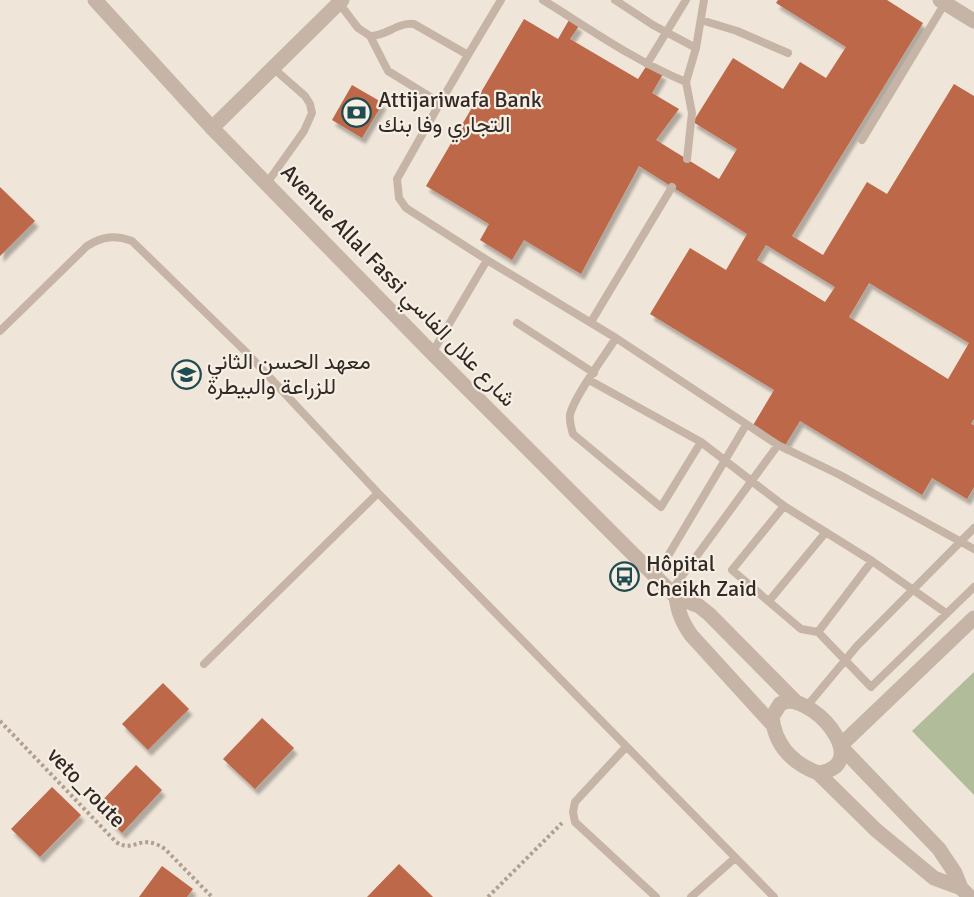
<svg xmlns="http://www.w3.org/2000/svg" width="974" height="897" font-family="Signika,Vazirmatn,sans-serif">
<defs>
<filter id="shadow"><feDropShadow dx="3.5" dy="6" stdDeviation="1.5" flood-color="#0004"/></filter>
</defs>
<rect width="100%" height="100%" fill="#efe5d9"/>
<path fill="#b0bc9a" d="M974,672v123l-62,-64z"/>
<path fill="#bd6749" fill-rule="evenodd" filter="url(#shadow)" d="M778,0h109l36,23 -131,213 31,19 44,-73 20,12 67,-110 20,12v323l-3,5 3,1v62l-7,12 -35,-21 -10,17 -122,-74 -16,26 -32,-20 22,-37 -124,-76 40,-66 36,22 21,-36 -108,-68 -58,108 -57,-34 -12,20 -32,-20 9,-16 -63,-38 98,-167 34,20 11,-19 10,6 -9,13 68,40 9,-14 16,9 -11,19 27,16 -23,31 63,39 18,-30 -44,-27 40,-64 50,31 17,-27 26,16 20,-31 -70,-44zM766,245l69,42 -10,15 -68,-42zM869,283l100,60 -21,36 -99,-62z
M352,85l31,18 -21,35 -30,-18z
M0,187l35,34 -35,35z
M163,683l26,26 -41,41 -26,-26z
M262,718l32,30 -39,41 -32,-30z
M136,765l26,25 -40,43 -26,-26z
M52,787l29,28 -41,42 -29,-28z
M399,864l34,33h-66z
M162,866l31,23 -6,8h-48z"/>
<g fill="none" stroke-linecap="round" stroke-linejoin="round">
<path stroke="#b19f90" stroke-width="4" stroke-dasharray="3 3" stroke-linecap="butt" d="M0,721l116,121c18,12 24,-10 49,7l47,48
M488,897l74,-74"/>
<path stroke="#c6b5a6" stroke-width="8" d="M543,0c47,29 92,61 143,82
M615,0l38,25 43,23
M339,3l19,25 12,8 18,35 52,32 -43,76 2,19 7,10 81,52 129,78
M701,20l36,11 51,22
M370,36c17,0 27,-14 44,-12l54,31 -28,48
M468,55l33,-55
M647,64l39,-64
M862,140l83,-137
M687,159l5,-46 -6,-31 10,-34 8,-48
M267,183l37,-52 8,-18 -2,-9 -5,-8 -32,-28
M591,322l81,-135
M517,323l77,50
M0,331l87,-85c16,-10 28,-11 45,-5l113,110 133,142 396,404
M432,353l55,-93
M589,380l112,62 83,64 88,55 74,52
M701,442l-40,65 -88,-73c-2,-7 -4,-12 -3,-19 3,-17 35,-60 46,-77l162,107 62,30 134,74
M784,506l-52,64 69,59 17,3 53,55 103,-100
M656,576l90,-151
M671,591l107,-146
M769,601l57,-69
M818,632l54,-71
M204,664l174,-171
M807,706l50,-60 117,-118
M626,747l-51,55 -2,10 2,10 81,75
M691,897l44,-39"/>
<path stroke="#c6b5a6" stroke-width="15" d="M940,0l34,21
M212,128l130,-128
M841,745l133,-127"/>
<path stroke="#c6b5a6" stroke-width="15" d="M95,0l117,128 220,225 244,244 23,9 10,8 86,87
M676,597c2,15 6,25 15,38l82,90
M787,701c34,0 84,65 31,72 -26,-10 -43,-28 -46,-56l8,-13z
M842,748l97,101 16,24 6,15 9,9
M818,773l58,57 58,48 27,10"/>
</g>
<defs>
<symbol id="bank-ring" viewBox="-11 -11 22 22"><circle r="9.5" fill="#f7efe4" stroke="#1f4c50" stroke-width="1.5"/><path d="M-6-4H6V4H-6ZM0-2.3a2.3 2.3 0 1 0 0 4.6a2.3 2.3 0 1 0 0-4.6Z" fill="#1f4c50"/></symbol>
<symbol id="university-ring" viewBox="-11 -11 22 22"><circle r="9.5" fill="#f7efe4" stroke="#1f4c50" stroke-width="1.5"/><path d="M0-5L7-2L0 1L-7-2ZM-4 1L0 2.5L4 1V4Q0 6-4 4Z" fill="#1f4c50"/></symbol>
<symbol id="bus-ring" viewBox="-11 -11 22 22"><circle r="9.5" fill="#f7efe4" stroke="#1f4c50" stroke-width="1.5"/><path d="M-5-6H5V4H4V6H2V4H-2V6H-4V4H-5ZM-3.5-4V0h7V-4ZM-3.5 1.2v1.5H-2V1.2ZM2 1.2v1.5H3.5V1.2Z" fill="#1f4c50"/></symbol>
</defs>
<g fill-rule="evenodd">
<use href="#bank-ring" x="340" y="96" width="33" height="33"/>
<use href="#university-ring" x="170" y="358" width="33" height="33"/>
<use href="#bus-ring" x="608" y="560" width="33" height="33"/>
</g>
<g text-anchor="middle" stroke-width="4.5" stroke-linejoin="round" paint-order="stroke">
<g font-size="22" fill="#322a26" stroke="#f7efe4" text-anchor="start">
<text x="378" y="107">Attijariwafa Bank<tspan x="378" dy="25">التجاري وفا بنك</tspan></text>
<text x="207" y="369">معهد الحسن الثاني<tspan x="207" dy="25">للزراعة والبيطرة</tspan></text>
<text x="646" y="571">Hôpital<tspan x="646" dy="25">Cheikh Zaid</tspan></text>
</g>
<g font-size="22" fill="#322a26" stroke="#f7efe4">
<text transform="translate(399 285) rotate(46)" y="8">Avenue Allal Fassi شارع علال الفاسي</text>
<text transform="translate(87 787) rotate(46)" y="8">veto_route</text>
</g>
</g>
</svg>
